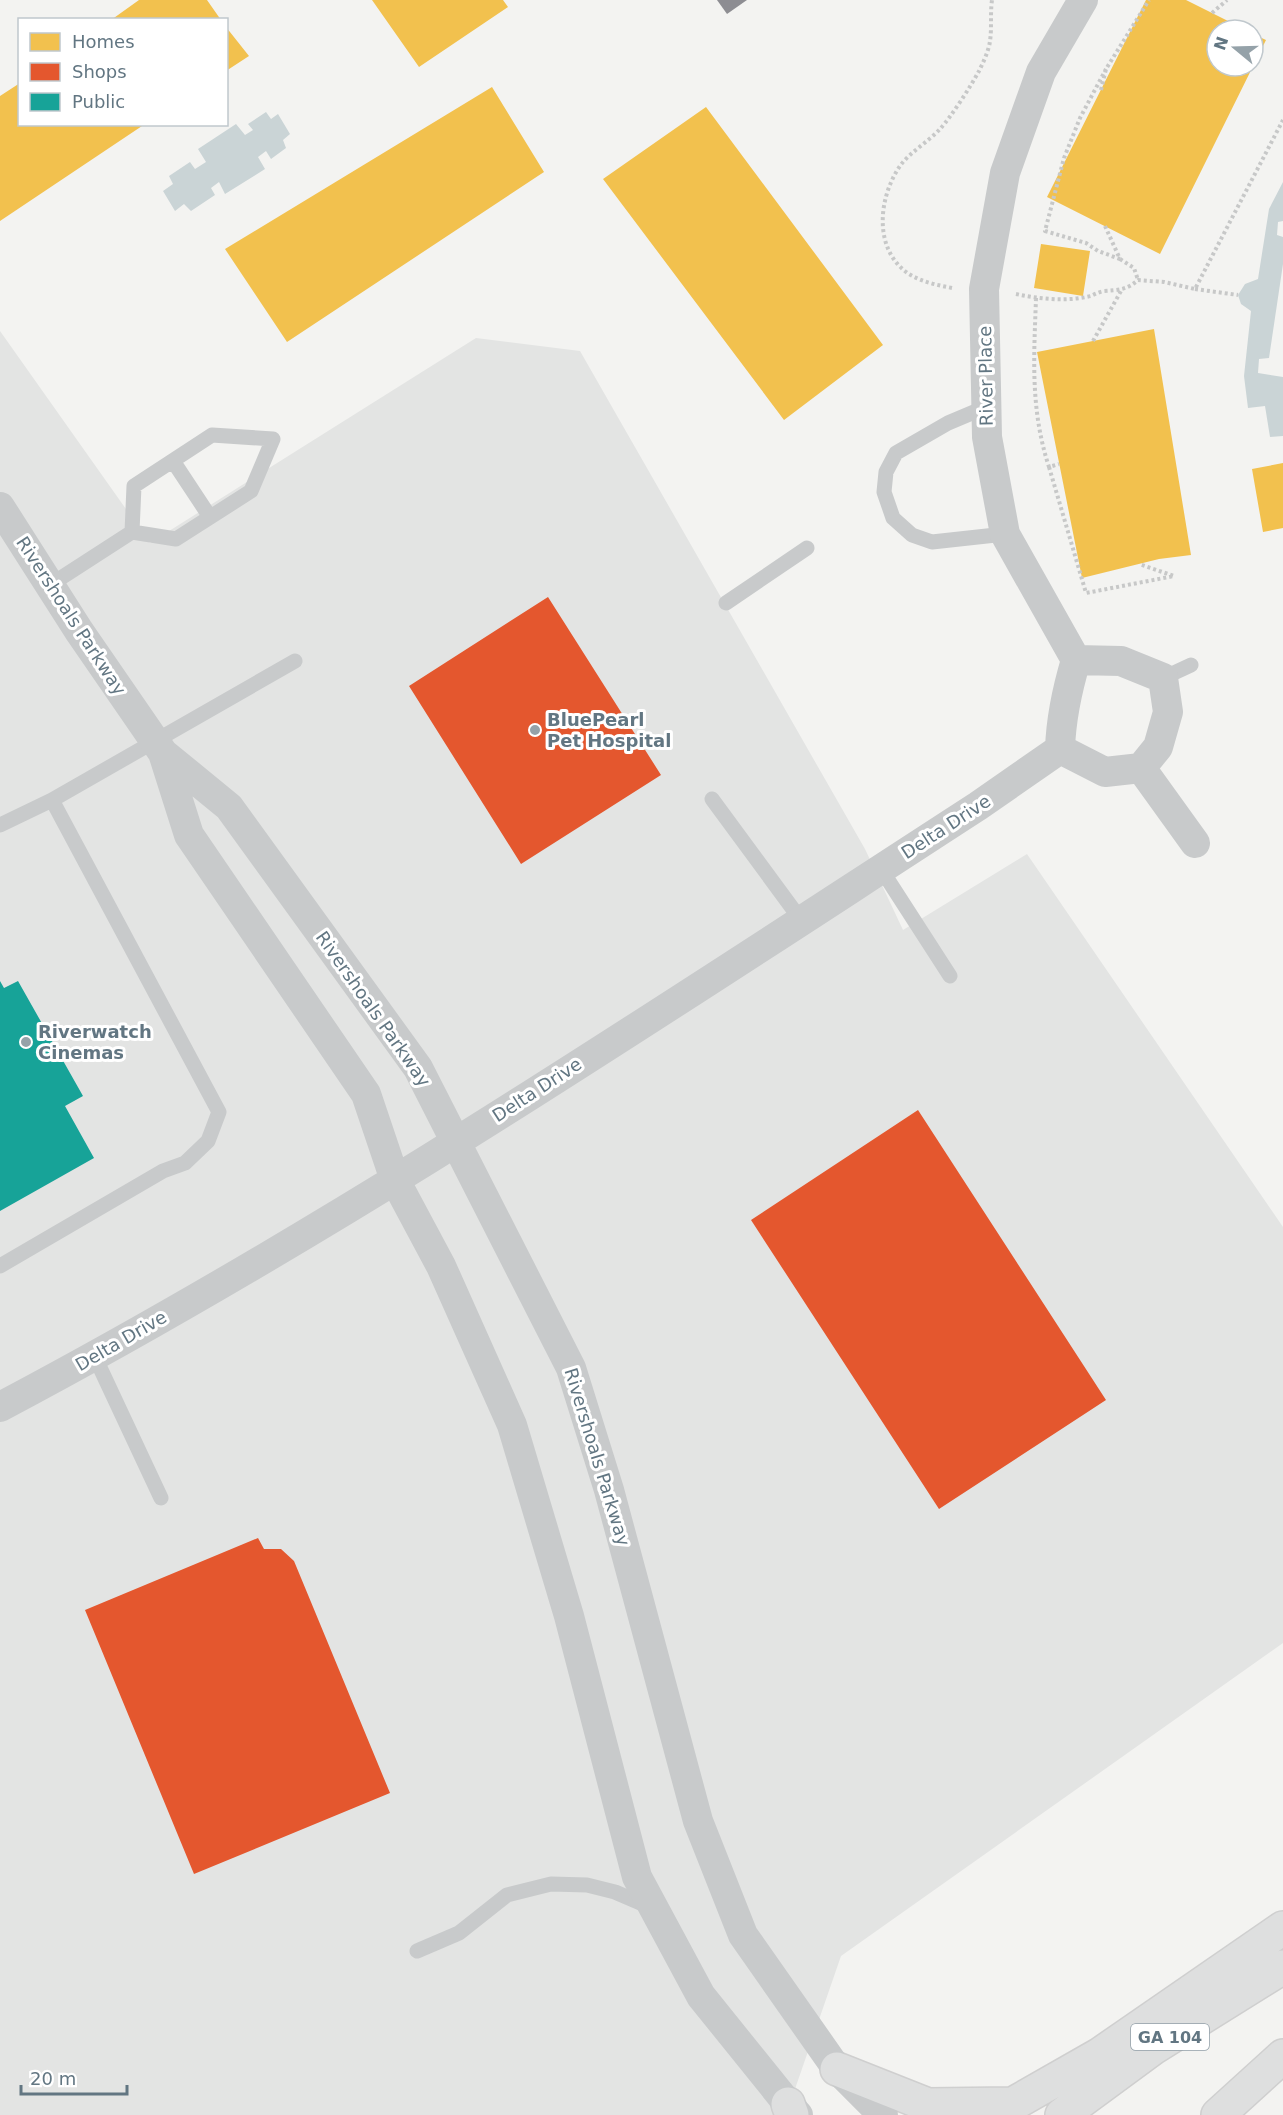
<svg xmlns="http://www.w3.org/2000/svg" width="1283" height="2115" font-family="'DejaVu Sans',sans-serif">
<rect width="100%" height="100%" fill="#f3f3f1"/>
<path fill="#e3e4e3" d="M0,331l150,212 326,-205 104,13 285,498 38,81 124,-76 256,373v416l-442,313 -55,159h-786z"/>
<path fill="#cad4d6" d="M266,112l5,7 7,-5 12,20 -7,6 3,8 -15,11 -5,-8 -8,6 7,12 -40,25 -6,-12 -8,6 4,7 -24,16 -7,-7 -9,7 -12,-20 10,-7 -4,-8 21,-14 5,7 11,-7 -8,-13 38,-25 9,11 8,-5 -5,-6z
M1283,182v39l-5,1 -1,13 6,2v27l-14,94 -10,1 -1,14 25,4v59l-13,1 -5,-31 -17,2 -4,-32 7,-65 -10,-7 -3,-9 7,-11 13,-5 11,-70z"/>
<path fill="#f2c14e" d="M139,0h68l14,20h-110z
M372,0h131l5,7 -89,60z
M1146,0h40l60,30h-29v36h36v-32l13,6 -106,214 -113,-57z
M226,27l23,29 -23,15z
M20,83v41h125l-145,97v-125z
M492,87l52,85 -257,170 -62,-93z
M706,107l177,238 -99,75 -181,-241z
M1041,244l49,7 -7,45 -49,-8z
M1154,329l37,226 -32,4 -77,19 -45,-226z
M1283,463v65l-20,4 -11,-63z"/>
<path fill="#e4572e" d="M548,597l113,178 -140,89 -112,-178z
M918,1110l188,290 -167,109 -188,-289z
M258,1538l6,11h17l13,12 96,232 -196,81 -109,-264z"/>
<path fill="#17a398" d="M0,981l4,7 14,-7 65,115 -18,10 29,52 -94,53z"/>
<path fill="#8d8d92" d="M717,0h30l-20,14z"/>
<g fill="none" stroke-linecap="round" stroke-linejoin="round">
<defs>
<path id="primary" d="M837,2069l91,36 85,-1 86,-49 184,-127
M788,2104l4,11
M1062,2115l91,-67 130,-81
M1218,2115l65,-59"/>
</defs>
<use href="#primary" stroke="#cfcfcf" stroke-width="36"/>
<path stroke="#c7c8c8" stroke-width="4" stroke-dasharray="3 3" stroke-linecap="butt" d="M1212,13l15,-13
M1101,90l5,-21 43,-69
M1105,226l15,33 -22,-8 -12,-8 -41,-12 19,-73 16,-40 26,-49
M1120,259l14,9 4,12
M952,288c-15,-3 -30,-6 -43,-14 -36,-24 -31,-76 -9,-108 10,-14 28,-24 40,-37 11,-12 31,-43 39,-58 4,-8 10,-21 11,-30 2,-13 0,-27 2,-41
M1195,289l43,6
M1016,294c24,5 50,8 75,2 4,-2 8,-4 13,-5 14,-1 23,-1 34,-11l26,2 31,7 88,-169
M1036,298c-2,59 -6,111 13,169l10,-3
M1093,341l28,-50
M1049,467l37,126 88,-17 -35,-12"/>
<path stroke="#c8cacb" stroke-width="15" d="M986,407l-38,16 -52,30 -10,19 -2,20 9,26 19,17 20,7 73,-8
M173,461l37,56
M50,585l82,-53 44,7 75,-48 22,-52 -61,-4 -78,51 -2,46
M726,603l81,-55
M1163,678l28,-13
M712,799l89,121
M0,825l52,-25 243,-139
M881,869l69,107
M0,1266l163,-95 22,-8 23,-22 11,-29 -167,-312
M95,1357l66,141
M417,1951l42,-18 48,-38 44,-11 36,1 28,7 35,15"/>
<path stroke="#c8cacb" stroke-width="30" d="M0,507l79,124 84,122 66,54 189,261 153,300 38,122 89,331 45,114 94,134 46,46
M1060,749c1,-31 7,-59 16,-89l-71,-126 -18,-97 -3,-148 21,-116 36,-101 42,-72
M1060,749l45,23 36,-4 17,-21 10,-35 -5,-34 -42,-17 -45,-1
M163,753l26,82 177,259 29,86 46,86 71,159 57,191 68,261 64,119 87,108 10,11
M1141,768l54,75
M0,1407c338,-179 657,-393 978,-601l82,-57"/>
<use href="#primary" stroke="#dedfdf" stroke-width="33"/>
</g>
<g fill="#95a2a9" stroke="#fff" stroke-width="2">
<circle cx="535" cy="730" r="6"/>
<circle cx="26" cy="1042" r="6"/>
</g>
<g text-anchor="middle" stroke-width="6" stroke-linejoin="round" paint-order="stroke">
<rect fill="#fff" stroke="#919fa8" stroke-width="1.5" x="1131" y="2024" width="78" height="26" rx="4.5"/>
<g font-size="16" font-weight="bold" fill="#627682">
<text x="1170" y="2043">GA 104</text>
</g>
<g font-size="18" fill="#627682" stroke="#fff">
<text transform="translate(986 376) rotate(-91)" y="6">River Place</text>
<text transform="translate(71 616) rotate(57)" y="6">Rivershoals Parkway</text>
<text transform="translate(946 827) rotate(-33)" y="6">Delta Drive</text>
<text transform="translate(373 1009) rotate(55)" y="6">Rivershoals Parkway</text>
<text transform="translate(537 1090) rotate(-33)" y="6">Delta Drive</text>
<text transform="translate(121 1341) rotate(-30)" y="6">Delta Drive</text>
<text transform="translate(597 1457) rotate(73)" y="6">Rivershoals Parkway</text>
</g>
<g font-size="18" font-weight="bold" fill="#627682" stroke="#fff" text-anchor="start">
<text x="547" y="726">BluePearl<tspan x="547" dy="21">Pet Hospital</tspan></text>
<text x="38" y="1038">Riverwatch<tspan x="38" dy="21">Cinemas</tspan></text>
</g>
</g>
<rect x="18" y="18" width="210" height="108" fill="#ffffff" stroke="#c0c8cd" stroke-width="1.5"/>
<rect x="30" y="33" width="30" height="18" fill="#f2c14e" stroke="#c0c8cd" stroke-width="1.5"/>
<text x="72" y="48" font-size="18" fill="#627682">Homes</text>
<rect x="30" y="63" width="30" height="18" fill="#e4572e" stroke="#c0c8cd" stroke-width="1.5"/>
<text x="72" y="78" font-size="18" fill="#627682">Shops</text>
<rect x="30" y="93" width="30" height="18" fill="#17a398" stroke="#c0c8cd" stroke-width="1.5"/>
<text x="72" y="108" font-size="18" fill="#627682">Public</text>
<g transform="translate(1235 48) rotate(289)"><circle r="28" fill="#ffffff" stroke="#c0c8cd" stroke-width="1.5"/>
<path d="M0-4.5L10 22L0 15L-10 22Z" fill="#95a2a9"/>
<text y="-9" font-size="16" font-weight="bold" text-anchor="middle" fill="#627682">N</text>
</g>
<path d="M21 2085v9h106v-9" fill="none" stroke="#627682" stroke-width="3"/>
<text x="30" y="2085" font-size="18" fill="#627682" stroke="#ffffff" stroke-width="4.5" paint-order="stroke">20 m</text>
</svg>
